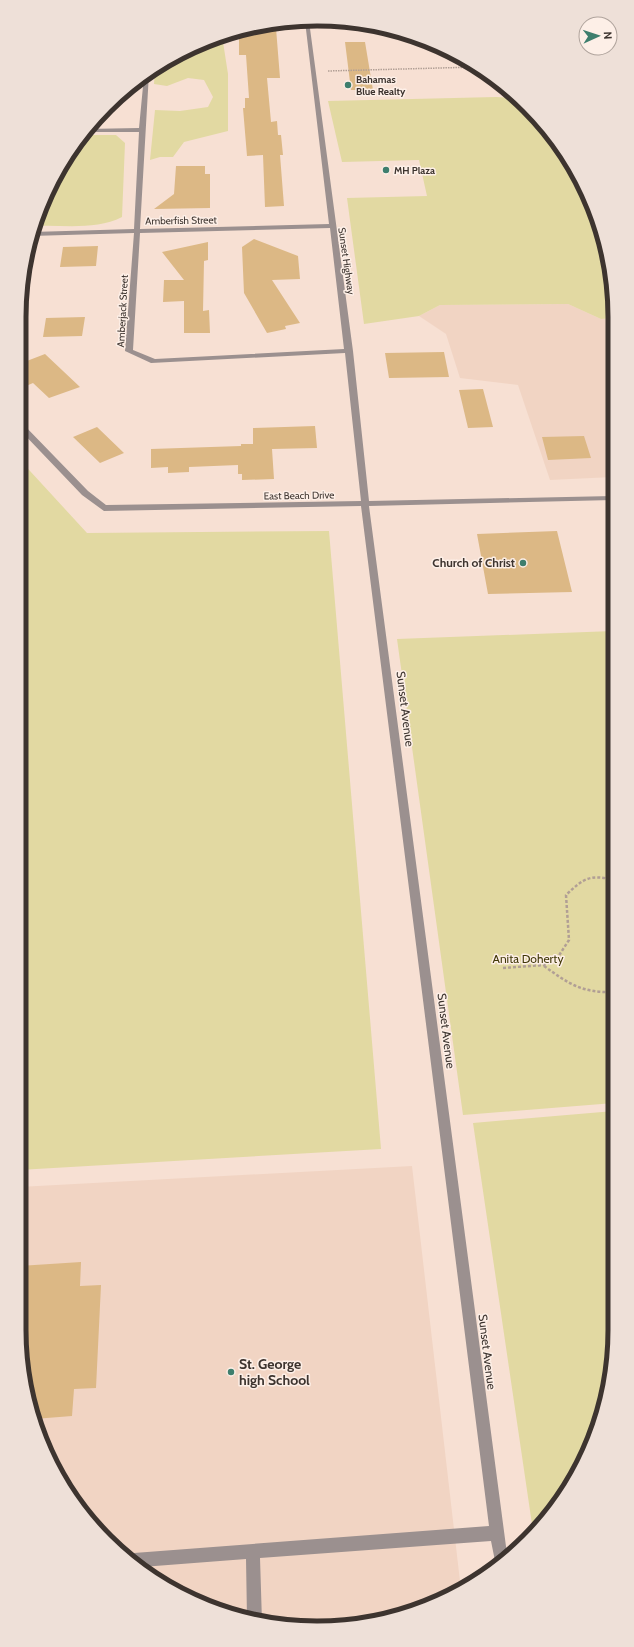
<svg xmlns="http://www.w3.org/2000/svg" width="634" height="1647" font-family="Cabin,sans-serif">
<rect width="100%" height="100%" fill="#f7e0d3"/>
<path fill="#f1d4c3" d="M568,304l33,15 12,-1v159l-63,3 -32,-95 -58,-7 -14,-44 -27,-18 21,-11z
M412,1166l49,424 -30,15 -56,17 -97,3 -57,-13 -53,-24 -75,-62 -34,-47 -24,-53 -16,-96v-143z"/>
<path fill="#e2d9a2" d="M210,40h7l6,2 5,32v57l-44,11 -11,15h-13l-10,3 5,-50 25,1 28,-4 5,-10 -9,-17 -16,-2 -21,8 -13,-2 1,-16 13,-9z
M496,97l19,1 26,23 43,64 28,93 1,40 -12,1 -33,-15 -128,1 -21,11 -55,8 -17,-126 80,-2 -8,-36 -77,2 -14,-61z
M81,135h35l9,8 -3,74c-25,13 -56,8 -84,9 4,-35 25,-62 43,-91z
M19,459l68,74 242,-2 52,618 -362,21z
M613,631l1,472 -151,12 -66,-476z
M614,1111l1,219 -10,77 -21,55 -30,49 -21,20 -60,-408z"/>
<path fill="#dcb885" d="M276,28l4,50h-13l4,44 6,-1 1,14h3l2,20h-3l4,51 -19,1 -2,-52 -16,1 -4,-48h2v-10h4l-3,-43h-7v-24z
M345,42h20l8,48h-22z
M176,166h29v8h5v34l-56,1 20,-15z
M254,239l44,17 2,23 -28,1 28,43 -15,3 1,3 -19,4 -23,-40 -2,-46z
M208,242v18l-4,1 -1,50 6,-1 1,23h-26v-32l-21,1 1,-22h20l-22,-28z
M98,246l-2,20 -36,1 3,-20z
M85,317l-3,19 -39,1 3,-19z
M444,352l5,25 -60,1 -4,-25z
M45,354l35,33 -31,11 -16,-15 -14,6v-25z
M483,389l10,38 -25,1 -9,-38z
M315,426l2,22 -45,1 2,30 -32,1v-6h-4v-9l-49,2v5l-21,1v-6l-17,1v-19l90,-3v-2h12v-16z
M97,427l27,26 -24,10 -27,-26z
M584,436l7,22 -43,2 -6,-23z
M557,531l15,61 -84,2 -11,-60z
M81,1262l-1,24 21,-1 -5,103 -22,1 -2,27 -38,3 -15,-89v-64z"/>
<g fill="none" stroke-linecap="round" stroke-linejoin="round">
<path stroke="#b19f95" stroke-width="1.5" stroke-dasharray="1.5 1" stroke-linecap="butt" d="M328,71l149,-4"/>
<path stroke="#b19f95" stroke-width="2.5" stroke-dasharray="3 2" stroke-linecap="butt" d="M544,966c25,18 38,27 70,26
M503,968l40,-3 13,-5 13,-20 -3,-45c18,-17 24,-21 48,-15"/>
<path fill="#9b908f" fill-rule="evenodd" d="M305,21h4l44,330 16,150 244,-5v4l-244,6 138,1048 -11,12 -5,-25 -231,17 2,64 -15,-4 -1,-59 -104,8 -13,-12 5,-2 355,-27 -128,-1020 -257,5 -22,-16 -63,-66v-6h3l66,68 18,14 255,-4 -16,-148 -194,10 -26,-12 9,-118 -103,3 1,-4 102,-3 5,-97h-55l2,-3 53,-1 5,-52 5,-3 -9,156 189,-5zM330,228l14,121 -189,10 -22,-9 7,-117z"/>
</g>
<g fill="#3e7e6d" stroke="#fdefe7" stroke-width="1.5">
<circle cx="348" cy="85" r="4"/>
<circle cx="386" cy="170" r="4"/>
<circle cx="523" cy="563" r="4"/>
<circle cx="231" cy="1372" r="4"/>
</g>
<g text-anchor="middle" stroke-width="3" stroke-linejoin="round" paint-order="stroke">
<g font-size="10" font-weight="bold" fill="#3d342f" stroke="#fdefe7" text-anchor="start">
<text x="356" y="83">Bahamas<tspan x="356" dy="12">Blue Realty</tspan></text>
<text x="394" y="174">MH Plaza</text>
</g>
<g font-size="10" fill="#3d342f" stroke="#fdefe7">
<text transform="translate(181 220) rotate(-1)" y="4">Amberfish Street</text>
<text transform="translate(347 261) rotate(82)" y="4">Sunset Highway</text>
<text transform="translate(122 311) rotate(-87)" y="4">Amberjack Street</text>
<text transform="translate(299 495) rotate(-1)" y="4">East Beach Drive</text>
</g>
<g font-size="12" font-weight="bold" fill="#3d342f" stroke="#fdefe7" text-anchor="end">
<text x="515" y="567">Church of Christ</text>
</g>
<g font-size="12" fill="#3d342f" stroke="#fdefe7">
<text transform="translate(405 709) rotate(83)" y="4">Sunset Avenue</text>
<text transform="translate(446 1031) rotate(83)" y="4">Sunset Avenue</text>
<text transform="translate(487 1352) rotate(83)" y="4">Sunset Avenue</text>
</g>
<g font-size="12" fill="#403807" stroke="#fdefe7">
<text x="528" y="963">Anita Doherty</text>
</g>
<g font-size="14" font-weight="bold" fill="#3d342f" stroke="#fdefe7" text-anchor="start">
<text x="239" y="1369">St. George<tspan x="239" dy="16">high School</tspan></text>
</g>
</g>
<path d="M0 0H634V1647H0ZM317 26H317A291 291 0 0 1 608 317V1330A291 291 0 0 1 317 1621H317A291 291 0 0 1 26 1330V317A291 291 0 0 1 317 26Z" fill="#eee0d8" fill-rule="evenodd"/>
<path fill="none" stroke="#3d342f" stroke-width="5" d="M317 26H317A291 291 0 0 1 608 317V1330A291 291 0 0 1 317 1621H317A291 291 0 0 1 26 1330V317A291 291 0 0 1 317 26Z"/>
<g transform="translate(598 36) rotate(87)"><circle r="19" fill="#fdefe7" stroke="#b0a49d"/>
<path d="M0-3L7 15L0 10L-7 15Z" fill="#3e7e6d"/>
<text y="-6" font-size="11" font-weight="bold" text-anchor="middle" fill="#3d342f">N</text>
</g>
</svg>
